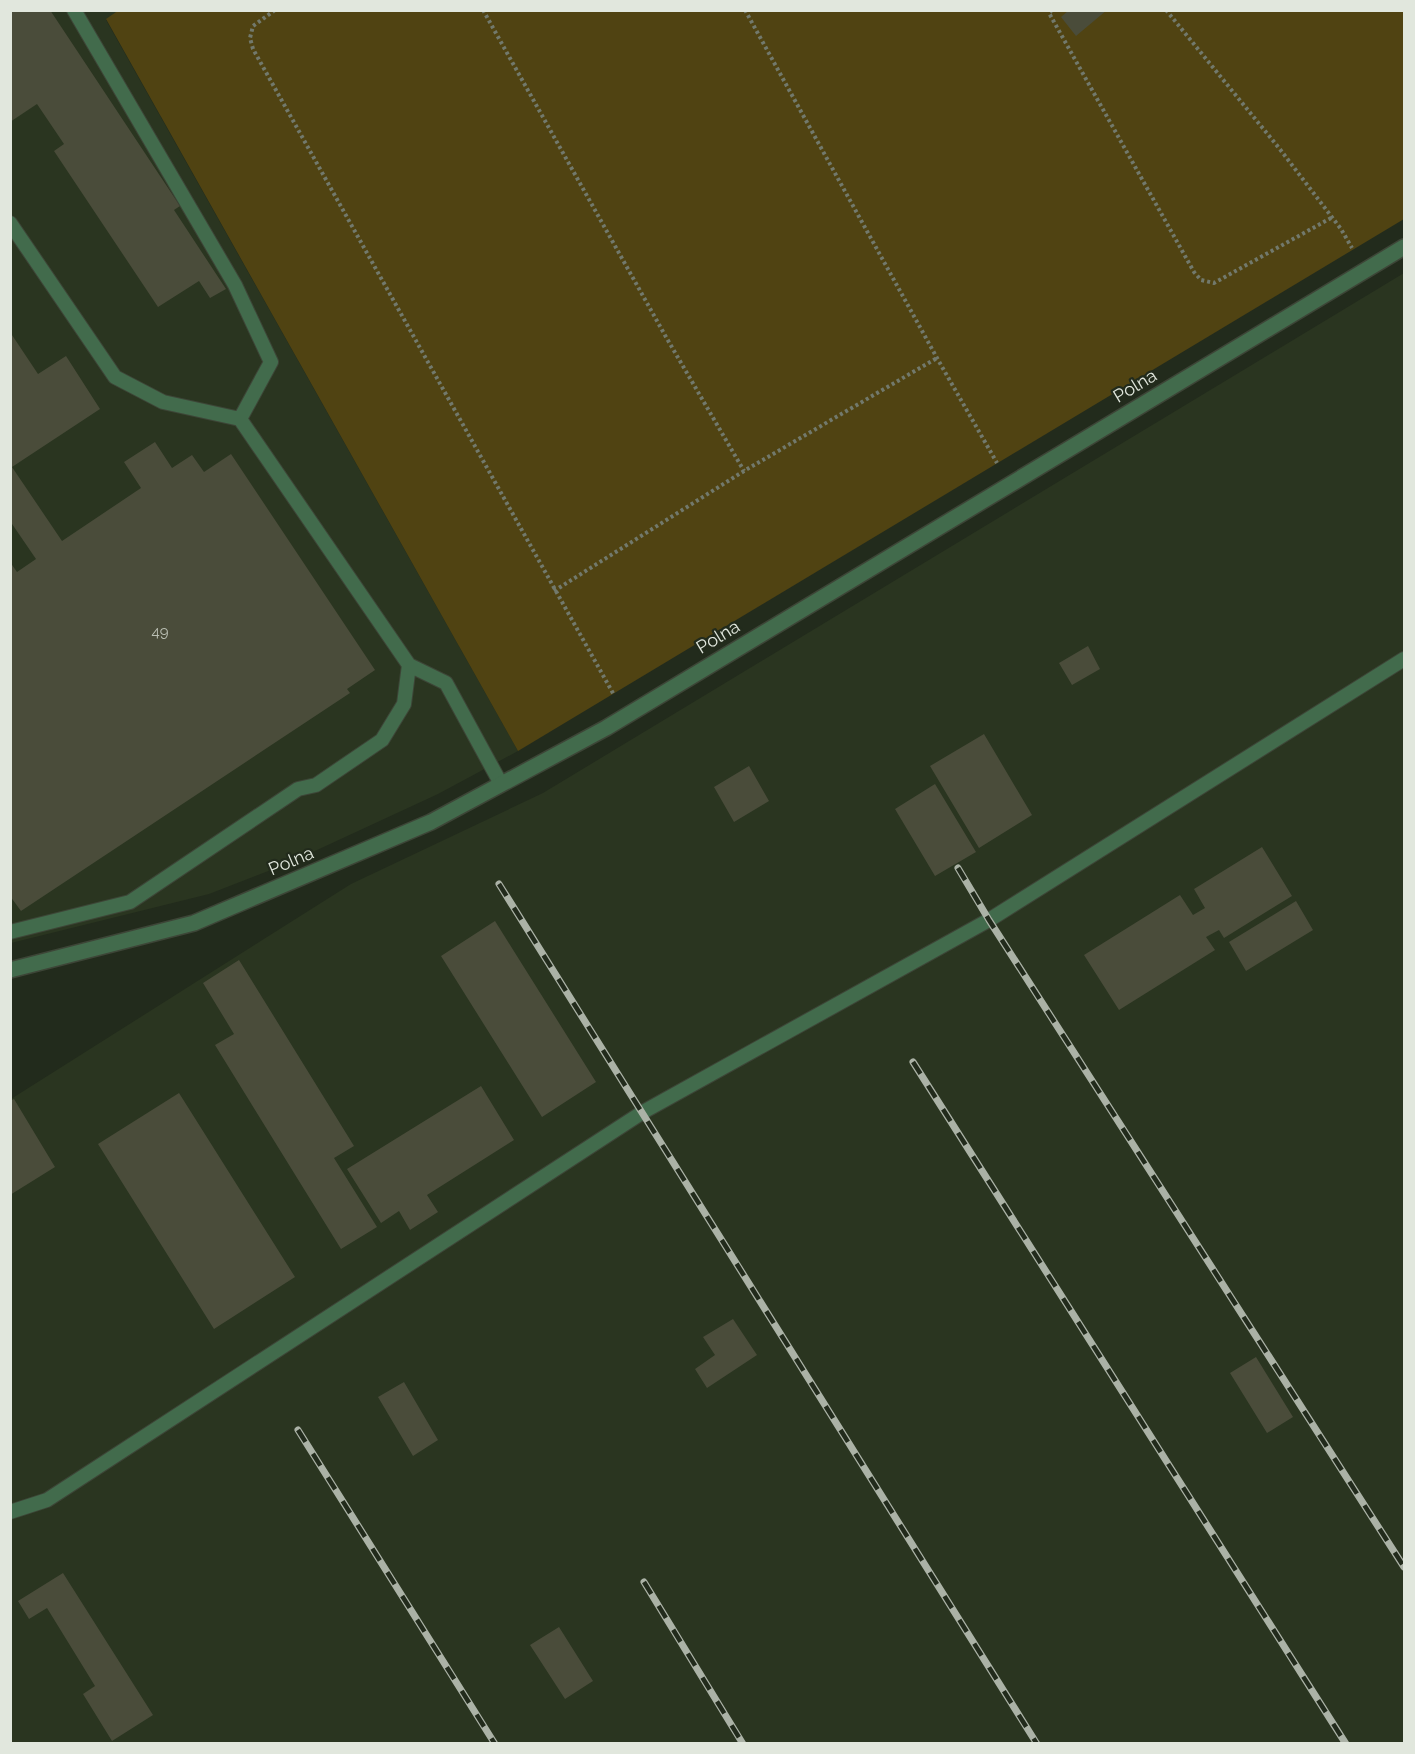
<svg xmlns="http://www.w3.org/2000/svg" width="1415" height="1754" font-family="Raleway,sans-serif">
<rect width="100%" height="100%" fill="#222b1c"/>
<path fill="#2a3520" d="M10,11h109l-13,9 412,731 -80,43 -149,69 -80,31 -198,49z
M1404,273v1470l-1393,1v-645l340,-215 192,-91z"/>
<path fill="#504312" d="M119,10l1285,1v208l-886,532 -412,-732z"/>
<path fill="#4a4c3a" d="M10,10h40l130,196 -6,4 52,79 -16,9 -11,-17 -41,26 -104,-156 10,-7 -27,-40 -27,18z
M1069,10h38l-31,26 -15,-19z
M10,332l28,42 28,-18 34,53 -88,58 50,74 79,-53 -17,-26 31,-20 17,26 20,-13 12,17 27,-18 144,216 -28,19 3,4 -329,218 -11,-15v-334l7,10 19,-13 -26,-38z
M1088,646l12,23 -28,16 -13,-22z
M984,734l48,81 -53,33 -49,-82z
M749,766l20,35 -35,21 -20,-35z
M935,784l41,68 -41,24 -40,-67z
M1262,847l30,49 -68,42 -5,-8 -13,7 9,13 -96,60 -35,-55 96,-60 13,20 12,-7 -11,-19z
M1296,901l17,29 -67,41 -17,-29z
M495,921l101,161 -54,35 -101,-161z
M239,960l115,186 -20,12 43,69 -36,22 -126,-204 19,-11 -31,-51z
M481,1086l33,54 -87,55 11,17 -28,18 -11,-19 -18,12 -34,-54z
M179,1093l116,184 -81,52 -116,-185z
M14,1099l41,68 -45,28v-94z
M733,1319l24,36 -50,33 -12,-19 20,-14 -12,-18z
M1256,1357l37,60 -26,16 -37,-60z
M404,1382l34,58 -25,16 -35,-59z
M63,1573l90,142 -41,26 -29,-47 12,-8 -48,-78 -18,11 -11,-18z
M559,1627l34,54 -28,18 -35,-54z"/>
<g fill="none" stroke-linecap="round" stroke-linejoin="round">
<defs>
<path id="service" d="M74,10l161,275 36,77 -31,57
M10,223l105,154 48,25 77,17 169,246 -5,39 -22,36 -66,45 -18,4 -168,113 -120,30
M409,665l37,18 55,101
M10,1512l37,-12 596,-388 346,-192 415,-261"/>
<path id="minor" d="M10,970l184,-47 237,-101 175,-94 798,-481"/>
</defs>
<use href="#service" stroke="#3d4537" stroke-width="16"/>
<use href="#minor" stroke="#3d4537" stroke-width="18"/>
<path stroke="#72796c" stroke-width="4" stroke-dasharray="3 3" stroke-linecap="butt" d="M275,10l-22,16 -3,12 3,11 361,646
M483,10l183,327 78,134
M745,10l192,348 60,105
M1052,10l-3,3 145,259 7,8 13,3 117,-65
M1166,10l113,138 62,81 11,19
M554,591l190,-120 193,-113"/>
<use href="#service" stroke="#426b4c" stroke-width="14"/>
<use href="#minor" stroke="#426b4c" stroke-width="15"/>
<defs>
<path id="rail" d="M958,868l31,52 415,647
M499,884l538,860
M913,1062l433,682
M298,1430l197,314
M644,1582l99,162"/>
</defs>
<use href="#rail" stroke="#abb2a6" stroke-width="7"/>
<use href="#rail" stroke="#222b1c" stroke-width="4.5" stroke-dasharray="14" stroke-linecap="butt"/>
</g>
<g text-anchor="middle" stroke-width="4.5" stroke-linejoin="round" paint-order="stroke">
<g font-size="15" fill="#bbc0b4">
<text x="160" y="637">49</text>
</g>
<g font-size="18" fill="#e1e7dd" stroke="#222b1c">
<text transform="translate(1135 386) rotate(-31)" y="6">Polna</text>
<text transform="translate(718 637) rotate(-31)" y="6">Polna</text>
<text transform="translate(291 861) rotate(-23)" y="6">Polna</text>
</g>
</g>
<rect width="1415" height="1754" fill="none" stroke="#e1e7dd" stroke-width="24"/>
</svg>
